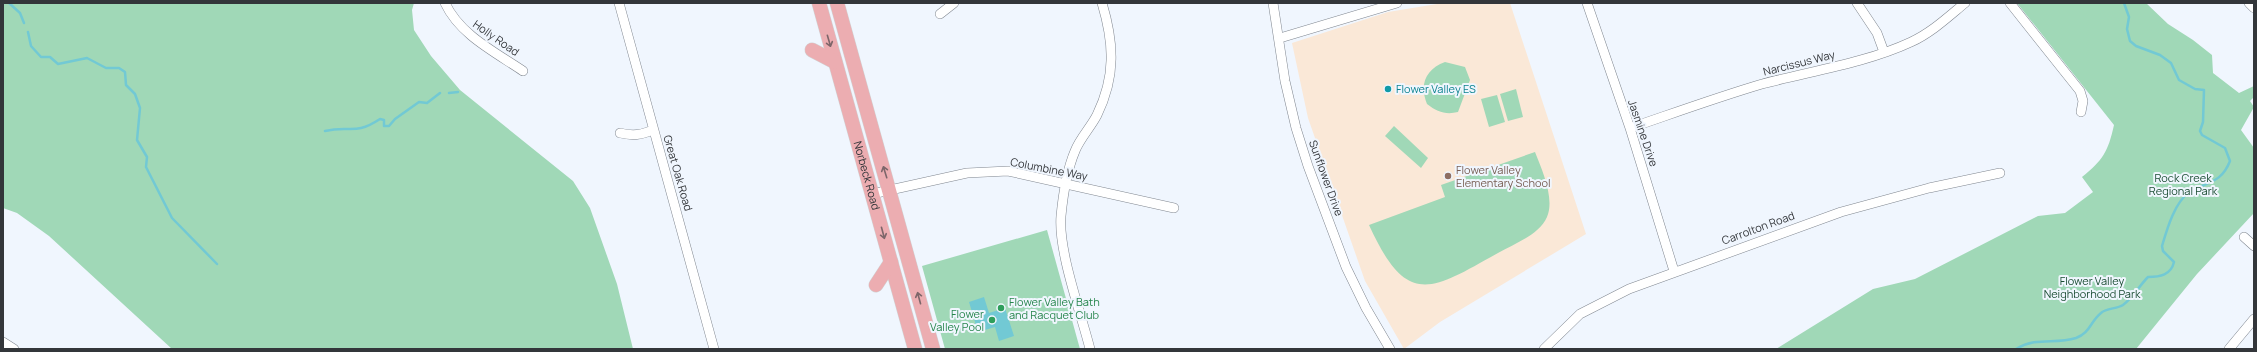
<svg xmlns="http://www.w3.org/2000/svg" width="2257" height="352" font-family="Manrope,sans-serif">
<rect width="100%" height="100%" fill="#f0f6fe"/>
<path fill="#fae8d7" d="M1443,3h67l76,231 -146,88 -36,27 -39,-68 -57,-163 -16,-75 96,-31z"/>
<path fill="#a0d8b7" d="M3,3h411l-2,7 2,20 17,26 29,34 113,91 17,27 27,76 16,65h-461l-123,-113 -32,-23 -14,-5z
M2017,3h129l22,21 25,16 19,15 1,18 26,20 15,-7v11l-4,4 4,6 -13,23 13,18v65l-57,61 -61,75h-360l97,-60 42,-10 123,-63 27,-3 28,-21 -11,-15c21,-17 26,-25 32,-52z
M1445,62l20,5 5,13 -12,32c-12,3 -21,0 -31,-8 -8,-20 -1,-35 18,-42z
M1516,89l7,28 -15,4 -8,-27z
M1497,95l8,27 -16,5 -8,-28z
M1394,126l34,32 -7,10 -36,-32z
M1535,152c7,18 20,46 12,65 -8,18 -33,27 -49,36 -68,38 -91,55 -129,-28l76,-28 -4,-12z
M1047,230l33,119h-135l-23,-83z"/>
<path fill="#72c9d4" d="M984,297l5,16 16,-5 9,28 -15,5 -4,-14 -17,5 -9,-30z"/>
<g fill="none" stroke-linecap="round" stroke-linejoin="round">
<path stroke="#72c9d4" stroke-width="2.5" d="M9,3l11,10 4,10
M28,32l3,14 10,11h9l8,7 29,-6 19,10h13l6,4 1,13 9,9 5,14 -3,32 10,17 -1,10 26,51 45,46
M449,93l9,-1
M325,131c26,-6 29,5 55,-12l4,1v6h5l6,-7 24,-17 8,1 13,-10
M2016,349c22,-13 38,-4 60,-11 14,-5 14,-16 25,-25 5,-5 16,-4 22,-8 10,-7 16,-19 25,-28 12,0 23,-2 26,-15l-11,-11 -1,-5c5,-17 13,-45 28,-54 17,-11 31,-8 40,-31l-5,-13 -23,-13 -2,-4 3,-9 1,-32 -9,-1 -16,-9 -8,-17 -11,-8 -24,-9 -6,-5 -3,-12 2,-12 -5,-14"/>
<defs>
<path id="street" d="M445,3c15,32 50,49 78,68
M619,3l95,346
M1273,3l12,78 11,47 12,38 38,101 20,41 24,41
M1587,3l43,125 44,143
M1857,3l20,30 7,19
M2010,3l70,88 3,10 -2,11
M2249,3l5,5
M940,14l14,-11
M1280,38l117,-35
M1630,128c44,-15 88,-31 132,-44 49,-13 104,-21 149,-42 20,-9 37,-25 54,-39
M620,133c13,3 21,2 33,-3
M872,194l95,-21 41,-2 166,37
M2244,237l10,9
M3,342l11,7
M1090,349c-9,-36 -32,-98 -29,-133 2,-21 6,-46 14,-65 5,-13 16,-24 22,-36 19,-39 17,-72 5,-112
M1544,349l36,-35 49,-25 212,-77 88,-24 71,-15
M2229,349l25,-30"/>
<g id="primary">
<path id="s1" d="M819,3l96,346"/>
<path d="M837,3l96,346"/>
<path d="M812,50l23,12"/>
<path d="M876,285l15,-23"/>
</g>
</defs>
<use href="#street" stroke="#808790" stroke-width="10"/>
<use href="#primary" stroke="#d2d3d4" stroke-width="15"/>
<use href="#street" stroke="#fff" stroke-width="9"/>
<use href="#primary" stroke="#ecadb1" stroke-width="14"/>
</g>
<defs><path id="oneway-shaft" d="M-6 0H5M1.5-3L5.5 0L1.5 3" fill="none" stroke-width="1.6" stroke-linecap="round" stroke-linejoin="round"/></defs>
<g stroke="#7d666a">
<use href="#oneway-shaft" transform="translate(829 41) rotate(74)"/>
<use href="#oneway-shaft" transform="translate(885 172) rotate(-107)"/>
<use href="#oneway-shaft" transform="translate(883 233) rotate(75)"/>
<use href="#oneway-shaft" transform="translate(919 298) rotate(-105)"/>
</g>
<circle fill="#0f9aa8" stroke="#f0f6fe" stroke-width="1.5" cx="1388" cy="89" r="4"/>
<circle fill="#8d6e63" stroke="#f0f6fe" stroke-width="1.5" cx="1448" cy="176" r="4"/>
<g fill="#2e9e5b" stroke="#f0f6fe" stroke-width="1.5">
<circle cx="1001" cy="308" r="4"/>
<circle cx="992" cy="320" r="4"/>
</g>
<g text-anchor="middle" stroke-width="4" stroke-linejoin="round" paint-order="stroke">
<g font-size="11" fill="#33363a" stroke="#f0f6fe">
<text transform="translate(496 38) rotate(35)" y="4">Holly Road</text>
<text transform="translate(1799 63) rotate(-14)" y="4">Narcissus Way</text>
<text transform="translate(1643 133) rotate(71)" y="4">Jasmine Drive</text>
<text transform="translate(1049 169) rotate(11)" y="4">Columbine Way</text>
<text transform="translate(678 173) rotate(74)" y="4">Great Oak Road</text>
<text dy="4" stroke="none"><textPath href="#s1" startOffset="179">Norbeck Road</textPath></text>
<text transform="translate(1326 178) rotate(70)" y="4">Sunflower Drive</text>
<text transform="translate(1758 228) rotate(-20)" y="4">Carrolton Road</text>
</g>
<g font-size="11" fill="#0d838f" stroke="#f0f6fe" text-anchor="start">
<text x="1396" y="93">Flower Valley ES</text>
</g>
<g font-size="11" fill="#785e54" stroke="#f0f6fe" text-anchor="start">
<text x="1456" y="174">Flower Valley<tspan x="1456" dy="13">Elementary School</tspan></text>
</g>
<g font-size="11" fill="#1b4d33" stroke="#f0f6fe">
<text x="2183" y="182">Rock Creek<tspan x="2183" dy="13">Regional Park</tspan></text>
<text x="2092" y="285">Flower Valley<tspan x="2092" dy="13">Neighborhood Park</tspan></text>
</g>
<g font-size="11" fill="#27864d" stroke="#f0f6fe" text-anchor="start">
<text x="1009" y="306">Flower Valley Bath<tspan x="1009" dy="13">and Racquet Club</tspan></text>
<text x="984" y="318" text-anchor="end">Flower<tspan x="984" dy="13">Valley Pool</tspan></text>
</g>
</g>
<rect width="2257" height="352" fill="none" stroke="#33363a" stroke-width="8"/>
</svg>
